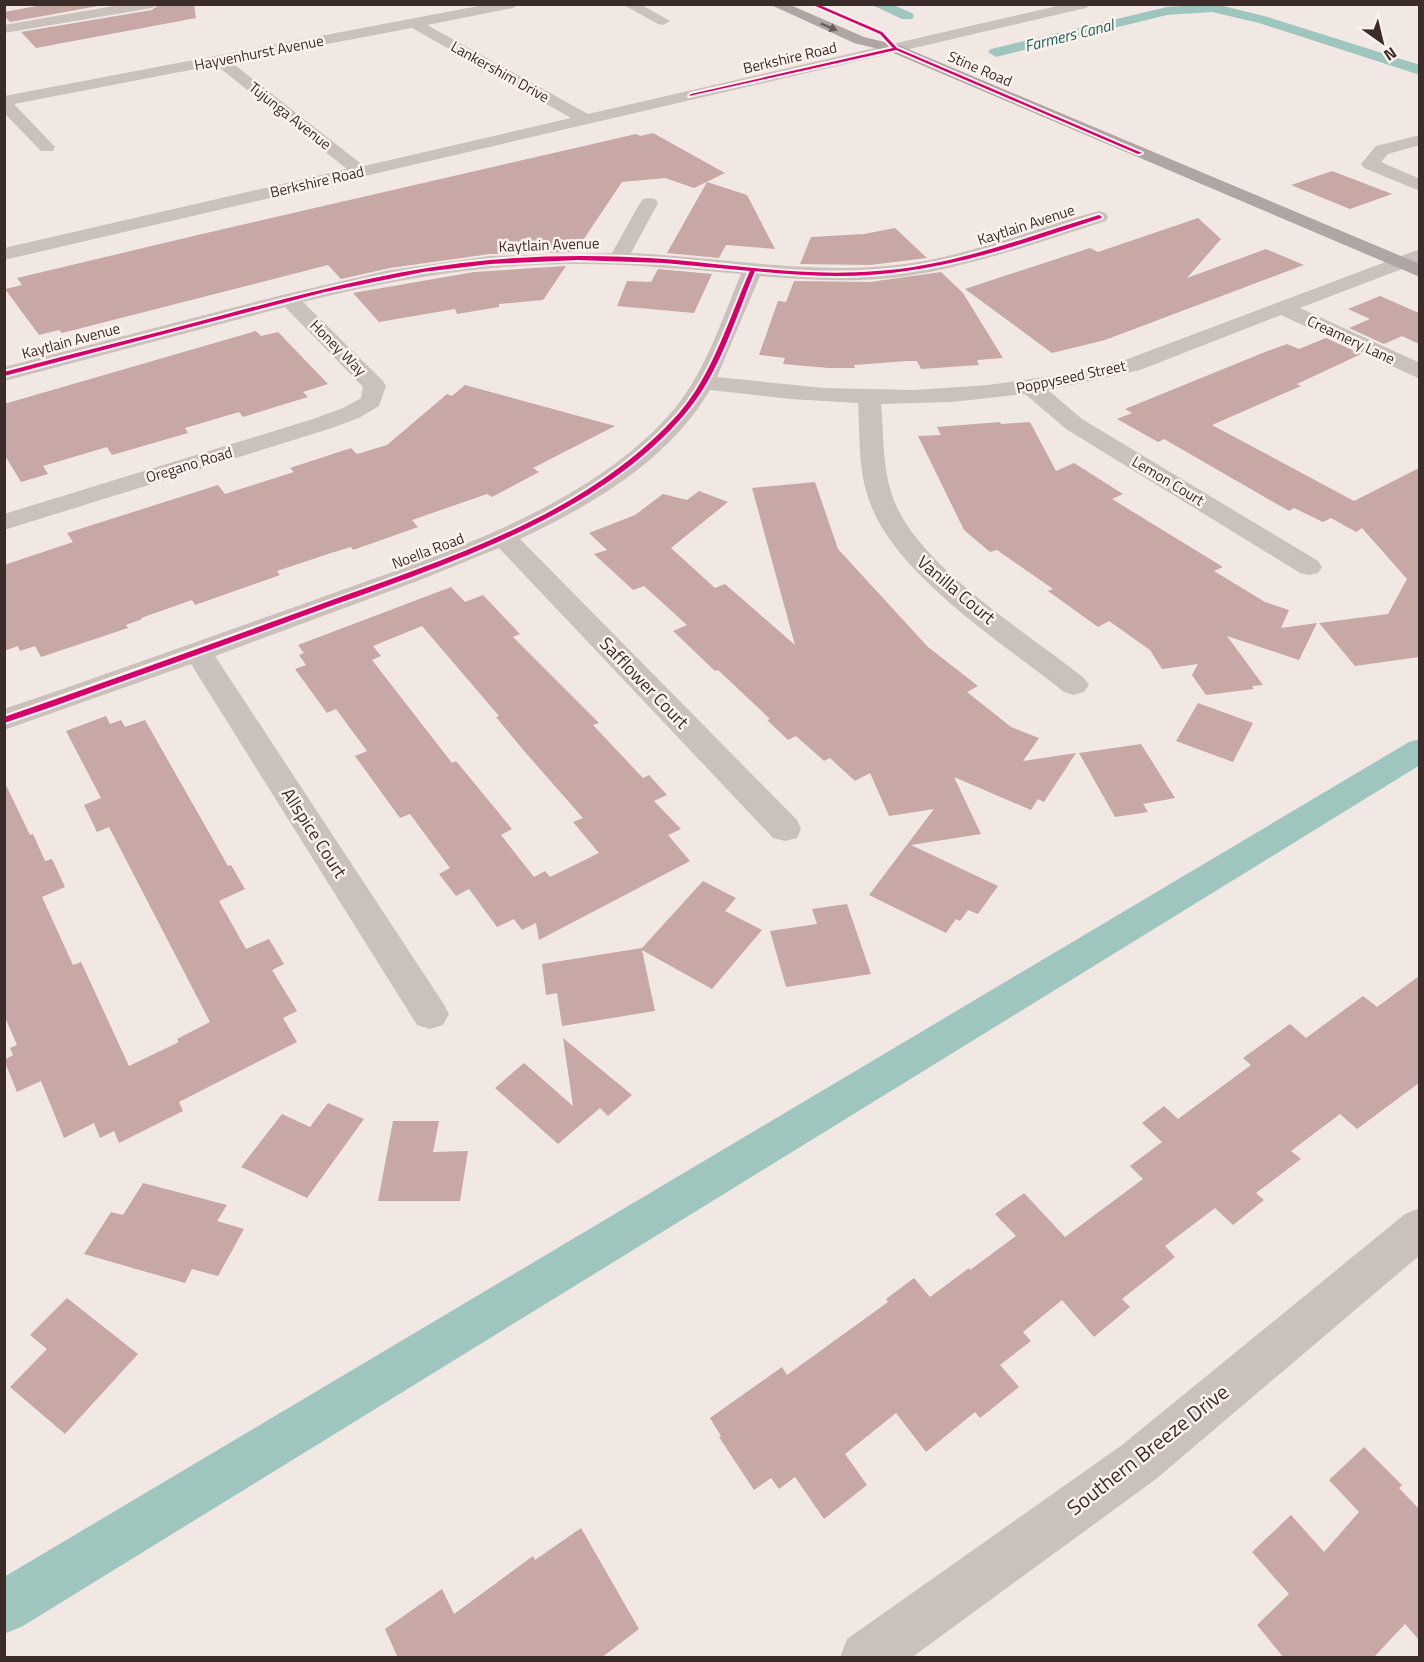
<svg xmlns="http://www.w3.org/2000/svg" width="1424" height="1662" font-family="'Titillium Web',sans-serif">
<rect width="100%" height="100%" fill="#f1e8e4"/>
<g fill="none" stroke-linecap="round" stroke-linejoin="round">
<path fill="#9ec6bf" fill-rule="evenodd" d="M870,4h21l21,9 2,3 -2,3h-10z
M1215,4l53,13 152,48v10l-161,-52 -47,-11 -45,3 -171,42 -8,-5 3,-3 176,-42z
M1420,739v26l-1397,861 -19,8v-57l1405,-835z"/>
</g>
<path fill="#c7a8a4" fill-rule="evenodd" d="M48,4h61l-99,18 -6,-6v-4z
M160,4h34l2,14 -160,30 -15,-16 131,-22z
M653,133l72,40 -31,15 -29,-10 -43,4 -47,70 -85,2 -100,14 -49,11 -13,-14 -266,68 -3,-3 -20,5 -34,-46 17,-4 -5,-7 185,-44 434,-100 4,2z
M1332,171l60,23 -42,15 -59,-24z
M707,182l40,13 28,54 -49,-4 -7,13 -52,-5z
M1198,218l23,21 -34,39 79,-29 38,16 -199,75 -53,13 -87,-64 125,-41 8,4z
M895,228l32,30 -57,7 -70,-1 11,-27 53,-3z
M566,266l-23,34 -44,4v3l-42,7 -2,-5 -76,13 -26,-29 121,-21z
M658,269l54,5 -18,39 -77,-7 10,-25 24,1z
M941,272l22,21 40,65 -26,2 2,5 -58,4 -4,-8h-9l-54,4 1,3h-26l-46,-4 2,-6 -26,-3 19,-54 8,1 8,-21 76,1z
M1380,296l39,17v31l-17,-8 -18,8 -35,-16 21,-9 -22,-10z
M256,331l5,5 17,-4 50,52 -25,8 5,5 -65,20 -4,-5 -54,16 3,5 -76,22 -5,-8 -64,19 5,8 -27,8 -17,-28v-50z
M1326,338l35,16 -64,30 4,2 -89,39 142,76 65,-33v189l-64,9 -36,-43 69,-9 19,-35 -45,-51 -6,4 -25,-14 -8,4 -29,-14 -5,3 -125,-72 -6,3 -41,-23 15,-6 -7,-4 140,-57 22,-8 12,5z
M465,385l150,41 -82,42 6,4 -47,25 -5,-3 -75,26 6,7 -65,23 -2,-3 -20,6 -54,18 3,4 -85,30 -3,-5 -51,18 1,1 -16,6 2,3 -87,29 -6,-11 -15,5 -2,-5 -14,5v-86l69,-23 -6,-9 151,-48 7,9 69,-22 -4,-4 61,-20 6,6 30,-9 60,-51 5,2z
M1000,422l1,2 29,-2 26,49 18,-8 49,31 -11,5 111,68 -9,4 51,31 24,8 -8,18 36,-5 -18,37 -72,-24 36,49 -11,1 2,3 -48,6 -14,-20 6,-11 -36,5 -12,-19 -41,-29 -11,6 -50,-36 5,-2 -56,-39 -7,2 -26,-22 -46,-94 23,-1 -4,-8z
M815,482l23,67 90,98 50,39 -11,6 44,35 28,11 -16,23 53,-8 -32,49 -6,-3 -7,11 -77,-33 27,57 -70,11 87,41 -20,28 -10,-4 -8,11 -4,-2 -10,14 -77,-38 65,-86 -45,7 -19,-43 -15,8 -25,-23 -6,3 -28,-25 -8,4 -21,-20 3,-1 -52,-49 -3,1 -42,-40 14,-6 -43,-39 -11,4 -39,-36 13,-4 -18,-17 46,-18 28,-21 24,6 12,-9 29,11 -57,46 44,40 10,-4 70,61 -43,-157z
M451,587l14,15 18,-7 37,39 -7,3 86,86 -6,2 50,53 6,-3 18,20 -13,6 27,28 -13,6 22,26 -151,79 -3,-17 -14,7 -8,-11 -17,8 -28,-38 -13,7 -17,-22 11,-6 -40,-54 -10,4 -45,-62 12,-5 -31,-42 -9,4 -32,-44 11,-4 -7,-10 5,-2 -6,-8zM422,626l77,90 -3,1 29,35 58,66 -10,4 26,31 -49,24 -5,-6 -11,6 -33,-42 11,-6 -56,-68 -4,2 -80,-103 9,-4 -8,-10z
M1198,703l55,20 -20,39 -57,-21z
M106,716l4,8 11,-4 4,7 20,-7 83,146 3,-1 14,24 -26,12 27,48 23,-10 15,25 -12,6 25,41 -14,7 14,24 -118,60 4,9 -64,32 -5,-12 -14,7 -6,-15 -30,15 -23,-57 -24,11 -13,-32 9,-5 -3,-7 7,-3 -13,-30v-234l26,54 3,-1 12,27 7,-2 13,28 -23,10 31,68 8,-3 48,104 50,-24 -2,-3 33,-17 -101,-195 -12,5 -13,-27 17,-7 -35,-67z
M1141,744l34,54 -32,6 5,8 -33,5 -36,-64z
M703,881l33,17 -11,13 37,19 -50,59 -70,-39 13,61 -93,15 -5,-33 -11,2 -4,-31 100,-16z
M847,904l24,70 -85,13 -16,-56 47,-7 -5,-15z
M1419,976v107l-62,46 -17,-15 -49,37 10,8 -45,34 8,7 -31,25 -18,-17 -50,38 10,11 -53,42 8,8 -36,30 -32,-37 -39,32 8,9 -31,24 19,22 -39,31 -5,-6 -49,40 -30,-39 -51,41 22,31 -43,34 -29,-42 -16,12 -8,-11 -17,12 -35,-53 2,-1 -11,-18 72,-51 5,8 101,-73 -2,-3 28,-21 16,19 39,-29 1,2 46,-34 -21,-22 29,-21 41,44 78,-58 -13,-13 32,-24 -20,-19 22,-17 14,13 73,-54 -8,-7 47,-34 16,14 57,-42 14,11z
M563,1038l69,57 -24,21 -8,-8 -42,36 -63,-56 29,-25 49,43z
M328,1103l36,16 -57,79 -66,-31 41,-53 28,13z
M393,1121h46l-6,31 35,-1 -8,50h-82z
M143,1183l84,22 -10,16 27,8 -26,47 -26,-7 -7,14 -101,-29 27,-42 12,3z
M67,1298l71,56 -73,80 -55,-47 37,-38 -17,-14z
M1364,1447l38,38 -3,3 20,21v131l-14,-16 -32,34h-89l-27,-33 32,-31 -37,-42 39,-37 33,37 35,-40 -30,-32z
M581,1528l58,101 -38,29h-203l-13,-29 57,-40 12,25 79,-58 2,4z"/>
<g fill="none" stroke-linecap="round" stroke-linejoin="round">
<path fill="#cac1bd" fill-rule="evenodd" d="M125,4h33l-6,4 -148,25v-8z
M489,4h30l-6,4 -86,17 161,89 478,-110h26l-6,4 -1082,252v-12l343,-79 -131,-104 -202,39 41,43 -2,4h-12l-37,-38v-17zM412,28l159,90 -207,48 -133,-104z
M622,4h18l30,17 -7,4 -5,-1z
M1420,135v10l-32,9 -7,8 39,17v12l-56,-23 -3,-4 15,-18z
M649,198l6,1 3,4 -27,50c91,4 182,23 274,11 67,-9 129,-36 194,-53l7,2 2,4 -2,4c-66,21 -131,44 -199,55 -49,7 -98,4 -147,0l-43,101 107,11 90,2 74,-5 72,-10 65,-15 295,-111v13l-120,46 120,55v16l-139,-64 -141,55 -92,20 34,29 236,142 4,6 -4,6 -9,2 -9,-2 -234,-144 -41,-35 -74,8 -70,2c3,30 1,62 11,91 23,70 135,137 192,183l5,7 -5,7 -10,3 -10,-3c-62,-50 -175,-120 -197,-198 -9,-29 -7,-60 -9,-91l-68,-4 -80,-9c-41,70 -118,115 -190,149l277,281 4,9 -4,9 -12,3 -12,-3 -274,-290 -79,32 -205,76 228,347 6,11 -6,11 -13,4 -13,-4 -226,-361 -187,66v-21c100,-34 200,-70 299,-105 123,-45 286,-93 372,-196 31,-38 47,-89 66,-134 -55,-5 -109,-10 -164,-10 -93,0 -183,15 -274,38l80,79 3,5 -7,20 -20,12 -30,11 -325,101v-16l309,-95 30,-11 18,-10 2,-11 -78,-80 -281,74v-14l278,-72 108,-25 100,-14 122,-3 28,-50 3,-4z
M1420,1208v47l-264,224 -245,179h-71l7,-19 275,-194 283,-231z"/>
<path fill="#afa5a2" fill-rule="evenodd" d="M769,4h19l76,33 37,9 519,218v13l-529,-225 -37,-9z"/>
<defs>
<path id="cycleway" d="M811,4h6l65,28 15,16 245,105 -4,1 -242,-104 -207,46 2,-2 202,-46 -13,-14z
M1099,215l3,2 -1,1c-64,21 -128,44 -195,53 -50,8 -101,5 -151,0 -20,48 -36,104 -71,144 -93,109 -263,157 -394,206 -62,23 -124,45 -186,67 -33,12 -66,24 -100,35v-6c104,-36 207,-73 309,-110 129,-47 272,-89 366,-194 33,-37 51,-97 71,-142l-86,-8 -87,-3 -87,4 -67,8 -98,20 -321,84v-4c75,-20 149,-38 223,-58 87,-23 174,-46 263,-54 58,-5 117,-5 174,-1 71,6 141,18 213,12 77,-5 149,-34 222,-56z"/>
</defs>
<use href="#cycleway" stroke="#fcf2ec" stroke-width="4"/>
<use href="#cycleway" fill="#d6006c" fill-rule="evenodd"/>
</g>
<defs><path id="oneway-solid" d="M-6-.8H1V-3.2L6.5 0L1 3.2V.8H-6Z" transform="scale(1.5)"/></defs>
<use fill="#6a5c59" href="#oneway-solid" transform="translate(829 27) rotate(23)"/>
<g text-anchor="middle" stroke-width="5" stroke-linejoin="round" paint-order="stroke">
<g font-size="15" fill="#3c2c29" stroke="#fcf2ec">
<text transform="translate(259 53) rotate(-11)" y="5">Hayvenhurst Avenue</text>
<text transform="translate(790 58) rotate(-13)" y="5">Berkshire Road</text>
<text transform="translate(980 69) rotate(23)" y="5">Stine Road</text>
<text transform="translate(500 72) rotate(29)" y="5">Lankershim Drive</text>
<text transform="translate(290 116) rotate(38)" y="5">Tujunga Avenue</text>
<text transform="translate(317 182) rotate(-13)" y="5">Berkshire Road</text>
<text transform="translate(1026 225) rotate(-18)" y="5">Kaytlain Avenue</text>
<text transform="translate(549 245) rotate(-2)" y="5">Kaytlain Avenue</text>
<text transform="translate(1351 340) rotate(25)" y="5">Creamery Lane</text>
<text transform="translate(71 341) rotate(-15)" y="5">Kaytlain Avenue</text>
<text transform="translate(338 348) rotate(45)" y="5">Honey Way</text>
<text transform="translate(1071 377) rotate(-12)" y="5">Poppyseed Street</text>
<text transform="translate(189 465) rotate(-17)" y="5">Oregano Road</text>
<text transform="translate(1168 481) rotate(31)" y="5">Lemon Court</text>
<text transform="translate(428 551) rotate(-21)" y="5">Noella Road</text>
</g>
<g font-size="16" font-style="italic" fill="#19635c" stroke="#fcf2ec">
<text transform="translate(1069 35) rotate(-14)" y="6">Farmers Canal</text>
</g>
<g font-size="18" fill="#3c2c29" stroke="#fcf2ec">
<text transform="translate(956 590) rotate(40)" y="6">Vanilla Court</text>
<text transform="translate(644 683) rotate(46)" y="6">Safflower Court</text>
<text transform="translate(314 833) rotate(57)" y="6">Allspice Court</text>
</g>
<g font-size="21" fill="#3c2c29" stroke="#fcf2ec">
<text transform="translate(1148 1450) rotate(-38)" y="7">Southern Breeze Drive</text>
</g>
</g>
<rect width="1424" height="1662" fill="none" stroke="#3c2c29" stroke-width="12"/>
<g transform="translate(1382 42) rotate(146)" stroke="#fcf2ec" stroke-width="4.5" paint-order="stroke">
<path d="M0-4.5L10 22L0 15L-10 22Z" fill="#3c2c29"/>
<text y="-9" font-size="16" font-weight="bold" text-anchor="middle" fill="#3c2c29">N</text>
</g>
</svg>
